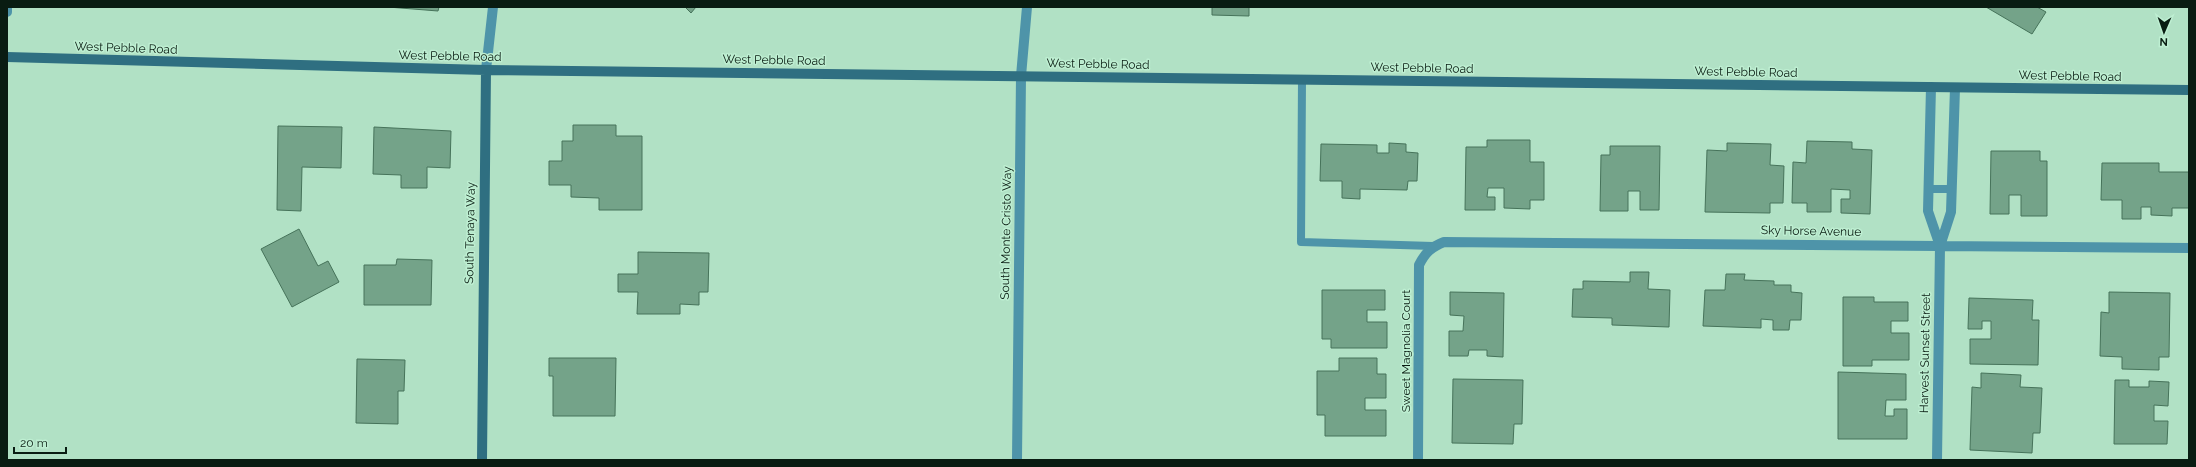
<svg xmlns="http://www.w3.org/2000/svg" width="2196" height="467" font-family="Raleway,sans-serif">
<rect width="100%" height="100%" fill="#b1e1c5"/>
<path fill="#74a389" stroke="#46735a" d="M388,7h51l-1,4z
M685,7h11l-5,6z
M1212,7h37v9l-37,-1z
M1986,7h51l9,5 -14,22z
M573,125h43v11h26v74h-43v-12l-28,-1v-12h-22v-24h13v-20h11z
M278,126l64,1 -1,41 -39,-1 -1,44 -24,-1z
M374,127l77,4 -1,37 -23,-1v21h-26v-13l-28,-1z
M1487,140h43v22h14v38h-14v9l-26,-1v-20h-16l-1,9h8v13h-30l1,-63h21z
M1807,141l45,1v7l20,1 -2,64 -29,-1v-14h9v-9l-19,-1v23h-24v-9h-15l1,-41 13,1z
M1389,143l17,1v8l12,1 -1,28h-9l-1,9 -47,-1v10l-18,-1v-17h-22l1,-37 56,1v8h12z
M1727,143l44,1 -1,21 14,1 -1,37h-13v10l-65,-1 2,-62 20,1z
M1610,146h50l-1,64h-19v-19h-12v20h-28l1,-56h9z
M1991,151h49v10h7v55h-26v-21h-12v19h-19z
M2102,163h57v9h30v36h-17v8l-21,-1v-8h-10v12h-19v-19h-21z
M299,229l19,37 10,-5 11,21 -47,25 -31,-58z
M638,252l71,1 -1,39h-9v13l-19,-1v10h-43l1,-22h-20v-18h20z
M397,259l35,1 -1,45h-67v-40h32z
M1630,272h19l-1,17 22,1 -1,37 -57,-2v-7l-40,-1 1,-28h10v-8l47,1z
M1726,274h19l-1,6 30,1v4h17v7l11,1 -1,27h-11l-1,10h-16v-10l-12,-1v9l-58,-2 2,-36h20z
M1322,290h63v20h-18v12h20v26h-56v-9h-9z
M1450,292l54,1 -1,64 -16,-1v-6h-18l-1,6h-19v-25h14l1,-15 -14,-1z
M2109,292l61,1 -1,64h-10v13l-37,-1v-12l-22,-1 1,-44 8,1z
M1843,297h31v5h34v19h-17v12h18v27h-37v6h-29z
M1969,298l64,2 -1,20h7l-1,45 -68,-1v-25h21v-18h-9v8h-14z
M549,358h67l-1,58h-62v-40h-4z
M1339,358h38v16h9v24h-21v12h21v26h-61v-21h-8v-44h22z
M357,359l48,1 -1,31h-6v33l-42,-1z
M1838,372l68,2v26h-20l-1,16h9v-7h13v30h-69z
M1981,373l40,2 -1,12 22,1 -2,45h-7l-1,20 -62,-3 2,-63 9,1z
M1453,379l70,1 -1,44h-8l-1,20 -61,-1z
M2115,380h14v7h20v-6l20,1 -1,24 -14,-1v16h14l-1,23h-53z"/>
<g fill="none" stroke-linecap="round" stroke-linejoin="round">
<path stroke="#4e94a9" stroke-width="8" d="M1302,79l-1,163 132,4
M1928,189h24"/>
<path stroke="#4e94a9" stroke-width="10" d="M7,12v-5
M486,70l7,-63
M1931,87l-3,124 12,35
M1017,460l4,-384 6,-69
M1418,460l1,-195c6,-12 12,-18 25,-23l745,6
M1937,460l3,-214 11,-34 4,-124"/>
<path stroke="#2f6f81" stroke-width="10" d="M7,57l479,13 1703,20
M482,460l4,-390"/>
</g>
<g text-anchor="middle" stroke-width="3" stroke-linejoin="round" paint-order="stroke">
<g font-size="12" fill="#091c12" stroke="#beefd2">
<text transform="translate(126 48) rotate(2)" y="4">West Pebble Road</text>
<text transform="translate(450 56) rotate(1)" y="4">West Pebble Road</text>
<text transform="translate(774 60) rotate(1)" y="4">West Pebble Road</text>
<text transform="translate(1098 64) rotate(1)" y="4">West Pebble Road</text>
<text transform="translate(1422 68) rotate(1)" y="4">West Pebble Road</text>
<text transform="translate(1746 72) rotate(1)" y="4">West Pebble Road</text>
<text transform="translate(2070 76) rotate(1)" y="4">West Pebble Road</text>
<text transform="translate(1811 231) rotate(1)" y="4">Sky Horse Avenue</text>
<text transform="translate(470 233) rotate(-89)" y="4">South Tenaya Way</text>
<text transform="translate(1006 233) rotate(-89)" y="4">South Monte Cristo Way</text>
<text transform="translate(1406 351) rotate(-90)" y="4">Sweet Magnolia Court</text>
<text transform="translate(1925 353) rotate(-89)" y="4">Harvest Sunset Street</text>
</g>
</g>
<rect width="2196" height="467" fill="none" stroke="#091c12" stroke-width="16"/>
<g transform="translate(2164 32) rotate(182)" stroke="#beefd2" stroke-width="3" paint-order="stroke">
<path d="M0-3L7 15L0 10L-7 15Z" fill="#091c12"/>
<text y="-6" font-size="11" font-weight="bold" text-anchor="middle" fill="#091c12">N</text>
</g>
<path d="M14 447v6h52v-6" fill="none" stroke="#091c12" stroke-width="2"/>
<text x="20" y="447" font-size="12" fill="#091c12" stroke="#beefd2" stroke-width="3" paint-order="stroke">20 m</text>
</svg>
